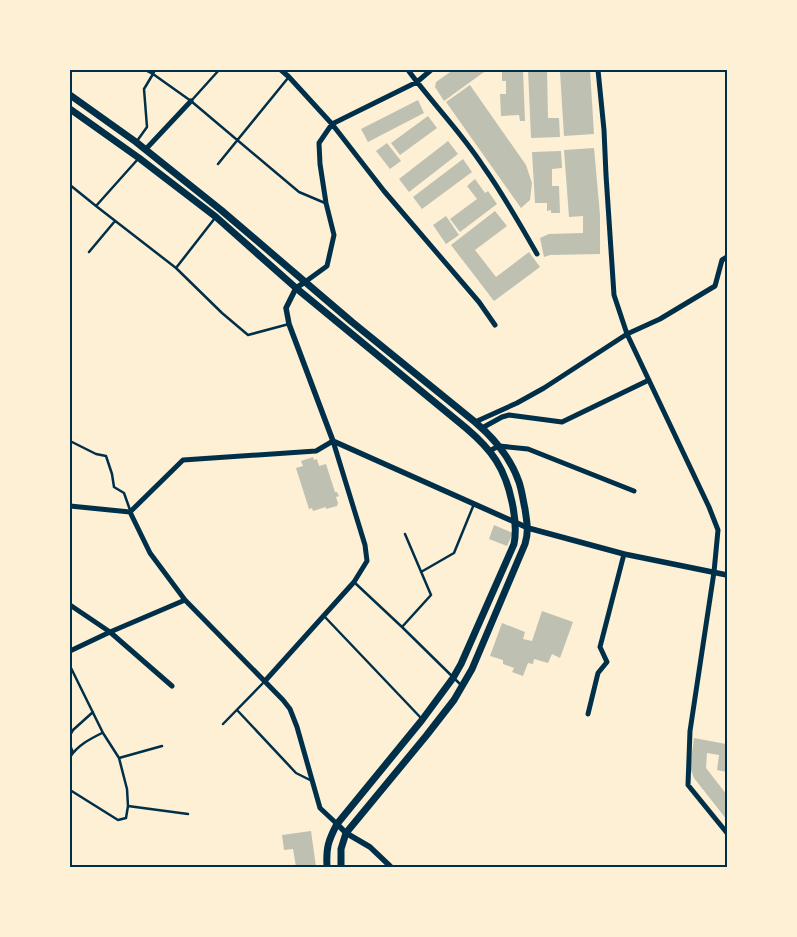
<svg xmlns="http://www.w3.org/2000/svg" width="797" height="937" font-family="'Roboto Condensed',sans-serif">
<rect width="100%" height="100%" fill="#fdf0d5"/>
<path fill="#bec0b2" d="M453,70h29l2,2 -40,29 -9,-14 1,-5z
M502,70h21l2,51h-5l-1,-6 -18,1 -1,-22h6v-13h-4z
M528,70h19l1,48h11l1,19 -29,1z
M576,70h14l4,64 -30,2 -4,-64 16,-1z
M470,85l56,80 6,18 -2,17 -9,8 -75,-106z
M418,100l6,13 -56,29 -7,-13z
M428,116l9,12 -37,27 -9,-12z
M448,141l10,13 -49,38 -10,-13z
M387,143l14,18 -11,8 -14,-18z
M594,148l6,67v39l-50,1 -6,2 -4,-19 9,-4 34,-1v-17l-14,1 -5,-67z
M561,151l1,17 -10,1v17h7l1,27h-9v-3l-4,1v-8h-12l-3,-51z
M463,159l9,13 -50,37 -9,-12z
M475,179l10,14 3,-2 9,13 -37,28 -10,-13 27,-20 -10,-13z
M495,211l12,15 -32,24 21,27 33,-25 11,15 -46,34 -43,-56z
M446,216l13,19 -13,9 -13,-19z
M313,457l1,3 3,-1 2,7 7,-2 9,28h2l2,4 -3,1 2,6 -1,3 -11,3v-2l-13,4 -1,-3 -3,1 -13,-41 7,-2 -2,-5z
M494,525l19,8 -6,13 -18,-7z
M542,611l31,11 -13,36 -8,-4 -4,9 -14,-4 -1,5 -5,-1 -5,13 -11,-4 2,-4 -11,-4v-4l-13,-4 12,-33 23,9 -2,7 9,2z
M694,738l32,6 -1,5 2,1 -1,5h1v17l-10,-2 2,-15 -12,-2 -1,15 21,27v25l-33,-42 -4,-10z
M311,831l5,36h-20l-3,-18 -9,1 -2,-15z"/>
<g fill="none" stroke-linecap="round" stroke-linejoin="round">
<path stroke="#003049" stroke-width="2.5" d="M145,70l8,4 2,-4
M192,100l27,-30
M137,141l10,-14 -3,-38 9,-15 38,27 108,91 26,11
M138,159l-42,47 80,62 46,45 26,22 41,-11
M218,164l70,-86
M70,185l26,21
M89,252l26,-31
M176,268l39,-50
M70,441l26,13 10,2 6,18 2,13 10,6 6,17
M421,572l33,-19 20,-49
M354,582l48,45 59,58
M324,616l97,102
M402,627l29,-32 -26,-61
M70,666l33,67 16,25 8,31 1,17 -2,12 -8,2 -48,-30
M237,710l59,63 16,8
M223,724l41,-42
M70,735l3,-5 20,-18
M70,745l3,8
M70,757c8,-12 20,-18 32,-24
M119,758l43,-12
M128,806l60,8"/>
<path stroke="#003049" stroke-width="5" d="M281,70l8,7 43,47 52,67 95,111 16,23
M408,70c24,33 53,62 75,96 20,28 37,58 54,88
M598,70l6,60 2,45 8,120 13,39 82,173 9,23 -4,42 -24,159 -2,54 39,48
M145,150l46,-49
M305,282l22,-16 7,-31 -8,-32 -6,-39 -1,-21 13,-19 85,-42 14,-12
M475,422l42,-19 27,-15 83,-54 33,-15 55,-33 7,-26 5,-3
M482,428l20,-11 7,-2 53,7 87,-42
M489,451l10,-5 29,3 106,42
M70,506l60,6 20,41 35,47 98,100 7,9 7,18 23,81 17,16
M130,512l53,-52 133,-9 17,-10 32,104 2,16 -13,21 -89,99
M70,605l40,27 62,54
M70,651l40,-19 75,-32
M588,714l10,-41 9,-11 -7,-15 24,-93"/>
<path stroke="#003049" stroke-width="5.5" d="M305,282l-9,6 -10,20 3,16 44,117 195,87 96,26 103,21
M337,824l9,9 24,14 21,20"/>
<path stroke="#003049" stroke-width="7" d="M70,95l66,47 85,68 131,112 123,100c19,16 36,37 44,60 3,9 4,18 6,27 2,14 4,22 0,35l-53,125 -18,31 -28,36 -80,97 -5,16v18
M70,109l69,49 77,59 80,71 170,140c26,22 39,40 46,74 3,14 5,27 2,42l-53,120 -8,14 -31,42 -85,104c-9,17 -11,24 -10,43"/>
</g>
<rect width="797" height="937" fill="none" stroke="#fdf0d5" stroke-width="142"/>
<rect x="71" y="71" width="655" height="795" fill="none" stroke="#003049" stroke-width="2"/>
</svg>
